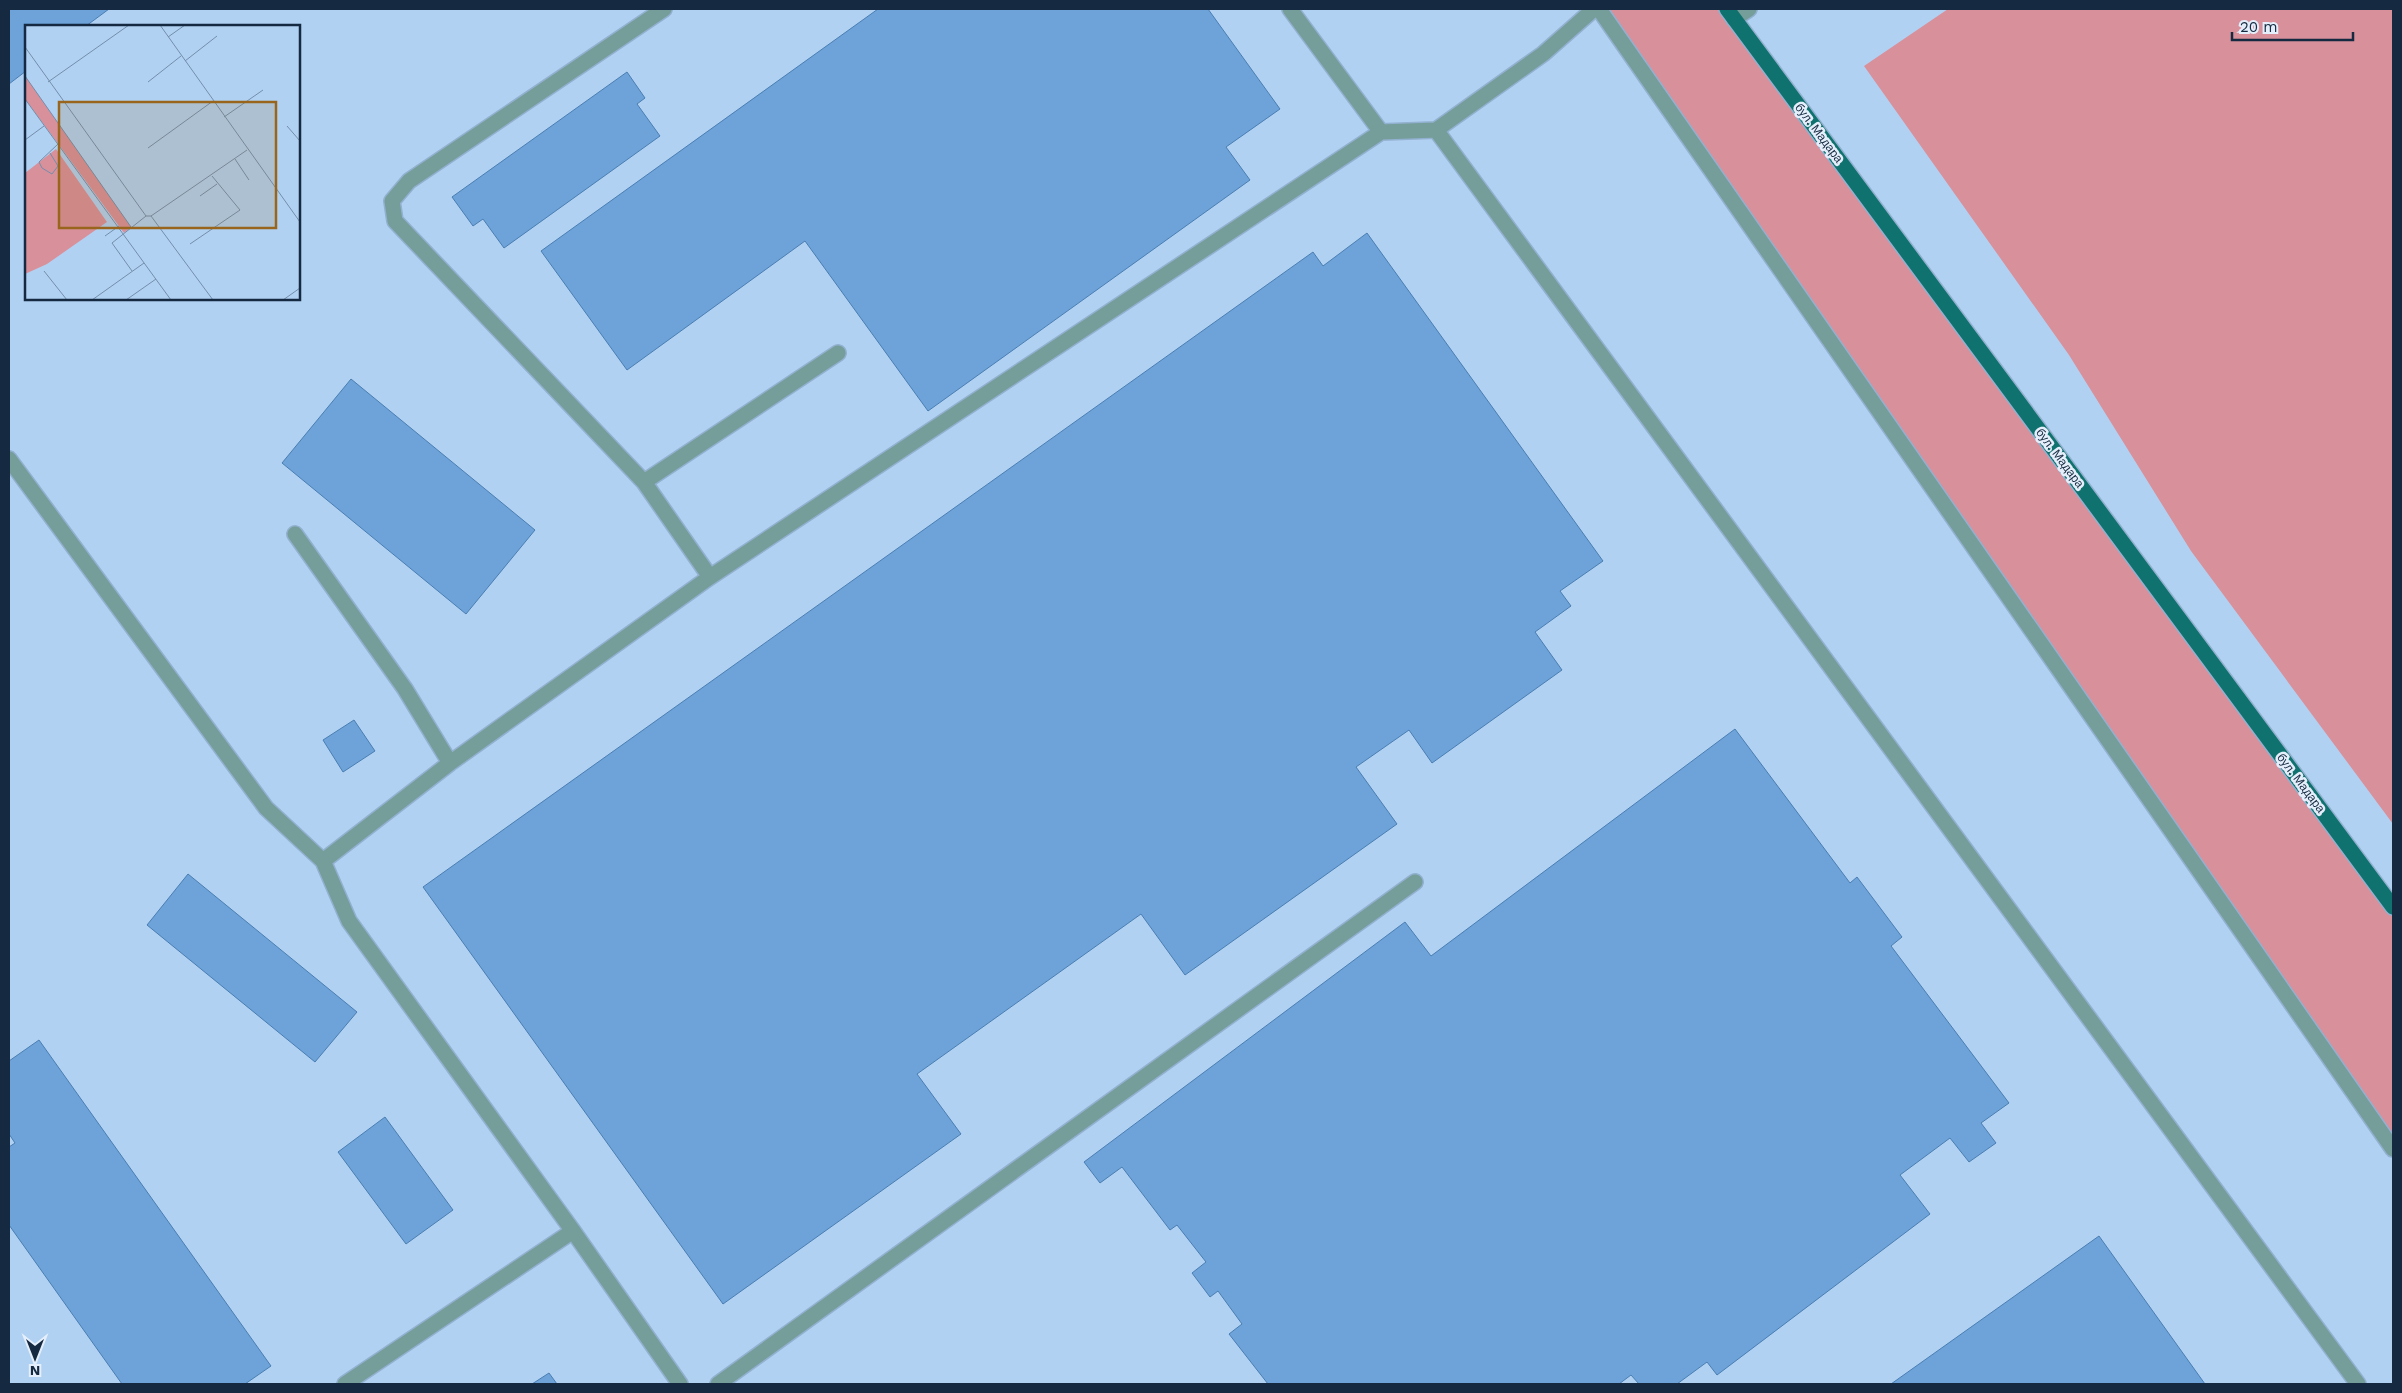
<svg xmlns="http://www.w3.org/2000/svg" width="2402" height="1393" font-family="'Work Sans',sans-serif">
<rect width="100%" height="100%" fill="#b1d1f3"/>
<path fill="#d8909b" d="M1599,9h128l666,898v242z
M1948,9h445v815l-202,-273 -122,-196 -205,-289z"/>
<path fill="#6da3d9" stroke="#4a7eb2" d="M9,9h100l-23,17h-60v45l-17,13z
M878,9h330l72,100 -54,38 24,33 -322,231 -123,-170 -178,129 -86,-119z
M627,72l18,26 -8,6 23,32 -156,112 -21,-29 -10,7 -21,-29z
M1367,233l236,328 -43,30 11,15 -36,26 27,38 -130,93 -23,-33 -53,37 41,57 -212,151 -44,-61 -224,160 44,60 -238,170 -300,-417 890,-635 10,14z
M351,379l184,151 -69,84 -184,-151z
M354,720l21,31 -32,21 -20,-32z
M1735,729l115,154 7,-6 45,60 -11,9 118,157 -28,20 15,20 -27,19 -19,-24 -50,37 30,39 -213,161 -10,-13 -30,22h-38l-8,-9 -12,9h-351l-39,-50 13,-10 -24,-33 -8,6 -18,-24 14,-11 -29,-37 -7,5 -48,-63 -22,16 -16,-21 321,-240 26,34z
M188,874l169,138 -42,50 -168,-137z
M39,1040l232,326 -26,18h-123l-113,-159v-78l6,-4 -6,-9v-73z
M385,1117l68,93 -47,34 -68,-92z
M2099,1236l106,148h-314z
M549,1373l8,11h-25z"/>
<g fill="none" stroke-linecap="round" stroke-linejoin="round">
<defs>
<path id="minor" d="M664,9l-255,172 -17,20 3,20 249,261 66,95
M1290,9l91,123
M1599,9l794,1140
M1734,19l15,-10
M1436,130l922,1254
M9,459l257,349 57,53 26,60 224,310 107,153
M644,482l194,-129
M295,534l110,155 45,74
M323,861l127,-98 260,-186 671,-445 55,-2 107,-76 51,-45
M345,1384l228,-153
M718,1384l697,-502"/>
<path id="major" d="M1727,9l666,898"/>
</defs>
<use href="#minor" stroke="#92b0cf" stroke-width="18"/>
<use href="#major" stroke="#92b0cf" stroke-width="18"/>
<use href="#minor" stroke="#759d99" stroke-width="15"/>
<use href="#major" stroke="#0f726e" stroke-width="15"/>
</g>
<g text-anchor="middle" stroke-width="5" stroke-linejoin="round" paint-order="stroke">
<g font-size="12" fill="#152a40" stroke="#e5effb">
<text transform="translate(1819 133) rotate(53)" y="4">бул. Мадара</text>
<text transform="translate(2060 458) rotate(53)" y="4">бул. Мадара</text>
<text transform="translate(2301 783) rotate(53)" y="4">бул. Мадара</text>
</g>
</g>
<g transform="translate(25 25)">
<rect width="275" height="275" fill="#b1d1f3"/>
<path d="M0,51l106,151 -7,6 -99,-134zM31,124l51,73 -60,42 -22,10v-101z" fill="#d8909b"/>
<path fill="none" stroke="#738eab" stroke-width="1" d="M135,0l140,197M143,12l17,-12M0,22l121,169M160,36l32,-25M0,51l106,151M23,57l81,-57M123,57l33,-26M0,74l146,201M199,92l39,-27M262,101l13,15M0,115l19,-14M123,123l65,-47M25,128l8,13 -6,8 -10,-6 -3,-6 19,-18M210,134l14,21M175,171l17,-12M126,191l62,84M80,211l14,-10M165,219l50,-34 -28,-34M19,246l23,29M107,246l-20,-28 34,-27h5l96,-66M67,275l52,-37M101,275l30,-21M258,275l17,-12"/>
<path fill="#99641b" fill-opacity="0.15" stroke="#99641b" stroke-width="2.5" d="M34,77h217v126h-217z"/>
<rect width="275" height="275" fill="none" stroke="#152a40" stroke-width="2.5"/>
</g>
<rect width="2402" height="1393" fill="none" stroke="#152a40" stroke-width="20"/>
<g transform="translate(35 1358) rotate(180)" stroke="#e5effb" stroke-width="4" paint-order="stroke">
<path d="M0-4L9 19L0 12L-9 19Z" fill="#152a40"/>
<text y="-8" font-size="14" font-weight="bold" text-anchor="middle" fill="#152a40">N</text>
</g>
<path d="M2232 32v8h121v-8" fill="none" stroke="#152a40" stroke-width="2.5"/>
<text x="2240" y="32" font-size="15" fill="#152a40" stroke="#e5effb" stroke-width="4" paint-order="stroke">20 m</text>
</svg>
